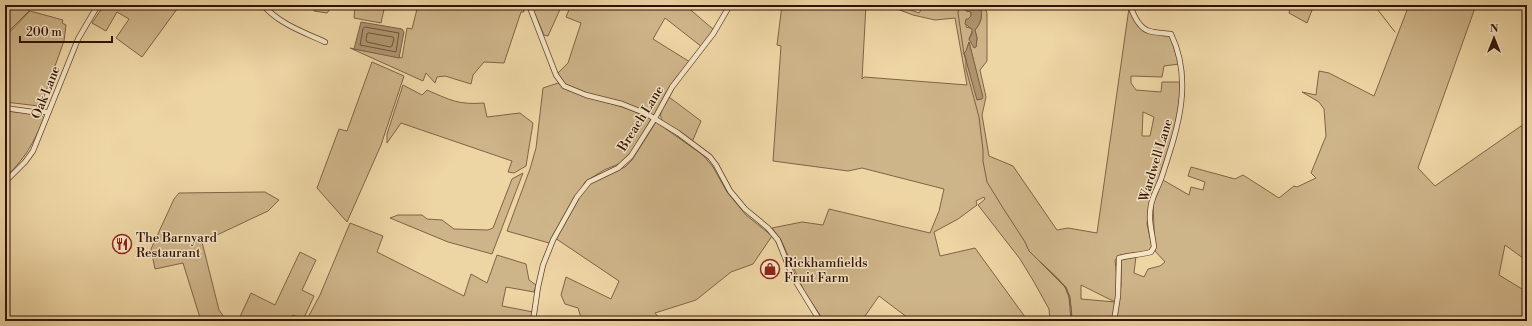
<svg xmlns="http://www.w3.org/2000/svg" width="1532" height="326" font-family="'Libre Bodoni',serif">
<rect width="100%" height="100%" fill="#eed5a4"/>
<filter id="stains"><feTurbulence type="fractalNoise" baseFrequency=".005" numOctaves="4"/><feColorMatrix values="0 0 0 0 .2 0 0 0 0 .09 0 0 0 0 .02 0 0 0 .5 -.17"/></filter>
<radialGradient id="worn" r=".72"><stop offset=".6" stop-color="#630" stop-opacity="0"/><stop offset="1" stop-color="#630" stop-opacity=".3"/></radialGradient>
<path fill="#ceb489" stroke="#7f6346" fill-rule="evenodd" d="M5,5h33l-1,2h-7l-1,4 -24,24z
M104,5h76l-38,52 -26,-19 13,-19 -12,-7 -11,19 -14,-8z
M316,5h19l-2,1 -6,7 -13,-2z
M355,5h30l-4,18 -27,-5z
M418,5h104l2,7h-3l-17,51 -20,-1 -11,13 -2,9 -26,-8 -8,1 -2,6 -9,-10 -3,8 -73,-33 52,10 5,-30 5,1z
M531,5h31l-14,31 -4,-1z
M571,5h114l29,25 -12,17 -37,-29 -12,21 37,23 -15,17 -20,37 -66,-22 -20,-8 -5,-3 -7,-9 11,-11 13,-40 -15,-6z
M782,5h84l-4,74 2,-2 103,8 -12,-67 -20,2 -22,-5 -16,-6v-4l22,8 5,-8h40v3l7,4v4l-3,3 -2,8 7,2 -4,10 7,8 1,-9 -2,-8c6,-7 9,-16 4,-25h5l3,8v48l-7,9 6,27 -4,18 7,41 24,10 44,64 11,-2 29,5 32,-225 12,20 7,5 22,2 9,29 -15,2 -2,11 -31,-1v7l5,7 25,2 1,-10h18l-1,33 -30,93 -2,16 5,22 -3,5 -28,4 -6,5c3,21 2,40 -3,61h-40c-1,-35 -9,-38 -33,-60l26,26 4,10 2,24h-21l-1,-12 -15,-27 -14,-23 -42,-54 7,-6 -1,-2 -8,4 1,4 -19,14 -24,13 6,24 35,-8 53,73h-116l-33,-25 -14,20 7,5h-48l-20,-30 -23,-51 -9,-12 30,-6 21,3 6,-16 101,24 9,-22 5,-22 -82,-21 -14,3 -75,-10 8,-115 -4,-1zM969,42l10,42 -1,16 -14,-47 2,-1zM1143,112l11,5 -4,19h-8zM1081,285l34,17 -34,-3z
M1291,5h23l-7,18 -18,-10z
M1409,5h67l-58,163 17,18 86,-60 6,3v132l-22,-16 -6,30 28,17v29h-411l5,-35v-26l15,-4 -2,17 10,4 4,-8 12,-3 5,-4 -10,-11 -2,-47 10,-24 26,15 2,-8 12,3 2,-8 -17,-6 3,-9 44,12 8,-4 36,23 15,-12 3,1 19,-9 -5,-5 15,-37 -2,-27 -5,-7 -17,-10 14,3 3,-24 10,2 45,23z
M30,11l33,9 -1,3 4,2 -2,16 -23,64 -2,1 -34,-4v-65z
M372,62l32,14 -23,69 -34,77 -30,-34 22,-59 8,2z
M558,83c19,14 39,16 61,23 11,3 21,8 32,13l-19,32 -11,12 -17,7 -19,12 -36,61 -42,-12 23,-62 6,-21 7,-60z
M403,85l19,10 5,-5c23,10 31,15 57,13l3,14 33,-4 13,10 -7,43 -12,7 -6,-1 4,-11 -111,-38 -14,20v-9z
M669,97l32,24 -9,21 -29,-20c-6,-9 1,-17 6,-25z
M5,111l35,3 4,4c-11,27 -19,40 -39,60z
M656,122l47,33 10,12 14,25 19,23 26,21 -19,28 -22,8 -35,28 -41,13 7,8h-80l-4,-13 -13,-4 -4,-9 5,-18 45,22 8,-18 -64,-43 25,-42 10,-13 35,-16 7,-7z
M523,173l-31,81 -44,-12 -58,-24 8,-3h24l5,4 15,1 12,9 34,1 5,-2 19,-49z
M265,192l14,8 -11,11 -66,31 17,68 8,11h-26l-18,-58 -28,6 -4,-20 23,-50 5,-6z
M350,223l33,13 -6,16 87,44 7,-22 16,9 10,-28 29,9 3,16 7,5 -2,7 -28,-5 -4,19 31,6 -3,9h-224l14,-26z
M300,252l16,8 -14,30 12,6 -11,24 -10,-5 -2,6h-53l13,-28 24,12z"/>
<path fill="#ad936e" stroke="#7b5f44" d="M964,5h15c5,9 2,18 -4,25l2,8 -1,9 -2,1 -5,-9 3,-5v-5l-7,-5 1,-5h2l3,-3v-4l-5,-1z
M361,22l41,7 2,3 -5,26 -45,-9z
M969,42l14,55 -1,2 -5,1 -13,-47 2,-2z"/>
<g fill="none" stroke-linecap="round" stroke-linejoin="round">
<path stroke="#6e5239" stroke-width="1" d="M365,27l34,6 -3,19 -36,-7 3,-16z
M369,33l24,4 1,2 -2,7 -2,1 -23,-5 -1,-2 1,-6z"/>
<path stroke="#7b5f44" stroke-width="1" d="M959,5l-1,8 6,41 2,5v10l13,48 4,33v11l4,21 16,26 22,34 4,9 37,36 4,10 2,24
M1374,5l21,27"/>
<defs>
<path id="minor" d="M263,5c15,18 40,27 62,37
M529,5l27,70 8,11 22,9 36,9 25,10 31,19 32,24 6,8 14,26 15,18 23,19 10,12 15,37 27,44
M5,108l28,4h15
M5,182l20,-20 8,-11 45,-112 20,-34
M533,321l5,-34 5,-22 10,-25 24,-43 12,-15 29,-14 13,-12 24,-38 17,-31 41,-53 17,-29
M1114,321l4,-25 1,-38c11,-3 22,-3 32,-6l3,-5c-2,-16 -6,-26 -3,-42 2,-11 8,-19 11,-29 15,-46 32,-94 9,-142 -7,-1 -16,-1 -22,-3 -10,-3 -16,-17 -19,-26"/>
</defs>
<use href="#minor" stroke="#60432c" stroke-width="6"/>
<use href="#minor" stroke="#f4e4c4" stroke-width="4.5"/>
</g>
<defs>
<symbol id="restaurant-ring" viewBox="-11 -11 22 22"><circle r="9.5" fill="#f4e4c4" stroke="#8f2418" stroke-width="1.5"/><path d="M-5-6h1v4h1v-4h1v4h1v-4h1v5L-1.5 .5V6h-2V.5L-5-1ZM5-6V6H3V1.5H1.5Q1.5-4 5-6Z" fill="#8f2418"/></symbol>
<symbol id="shop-ring" viewBox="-11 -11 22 22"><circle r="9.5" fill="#f4e4c4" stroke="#8f2418" stroke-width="1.5"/><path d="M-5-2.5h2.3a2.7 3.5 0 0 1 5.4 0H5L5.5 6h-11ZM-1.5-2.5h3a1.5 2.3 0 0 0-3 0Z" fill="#8f2418"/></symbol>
</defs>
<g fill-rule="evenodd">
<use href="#restaurant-ring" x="111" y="233" width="22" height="22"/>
<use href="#shop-ring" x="759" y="258" width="22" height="22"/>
</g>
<g text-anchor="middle" stroke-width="3" stroke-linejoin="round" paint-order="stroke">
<g font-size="13" fill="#301204" stroke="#f4e4c4">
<text transform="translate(45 92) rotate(-68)" y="5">Oak Lane</text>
<text transform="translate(640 118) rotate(-58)" y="5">Breach Lane</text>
<text transform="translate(1155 160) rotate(-73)" y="5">Wardwell Lane</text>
</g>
<g font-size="13" fill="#301204" stroke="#f4e4c4" text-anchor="start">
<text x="136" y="242">The Barnyard<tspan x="136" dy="15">Restaurant</tspan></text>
<text x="784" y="267">Rickhamfields<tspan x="784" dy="15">Fruit Farm</tspan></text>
</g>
</g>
<rect width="1532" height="326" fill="none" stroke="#eed5a4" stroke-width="20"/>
<rect x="6" y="6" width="1520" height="314" fill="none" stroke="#301204" stroke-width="2"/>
<rect x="10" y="10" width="1512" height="306" fill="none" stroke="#301204"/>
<g transform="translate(1494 38)" stroke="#f4e4c4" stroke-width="3" paint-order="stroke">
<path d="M0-3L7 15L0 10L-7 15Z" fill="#301204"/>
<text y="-6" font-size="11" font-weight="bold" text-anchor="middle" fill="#301204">N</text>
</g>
<path d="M20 36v6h92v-6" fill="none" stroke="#301204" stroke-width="2"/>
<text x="26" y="36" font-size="12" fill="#301204" stroke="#f4e4c4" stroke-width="3" paint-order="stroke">200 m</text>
<rect width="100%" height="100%" filter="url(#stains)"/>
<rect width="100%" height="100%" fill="url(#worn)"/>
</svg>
